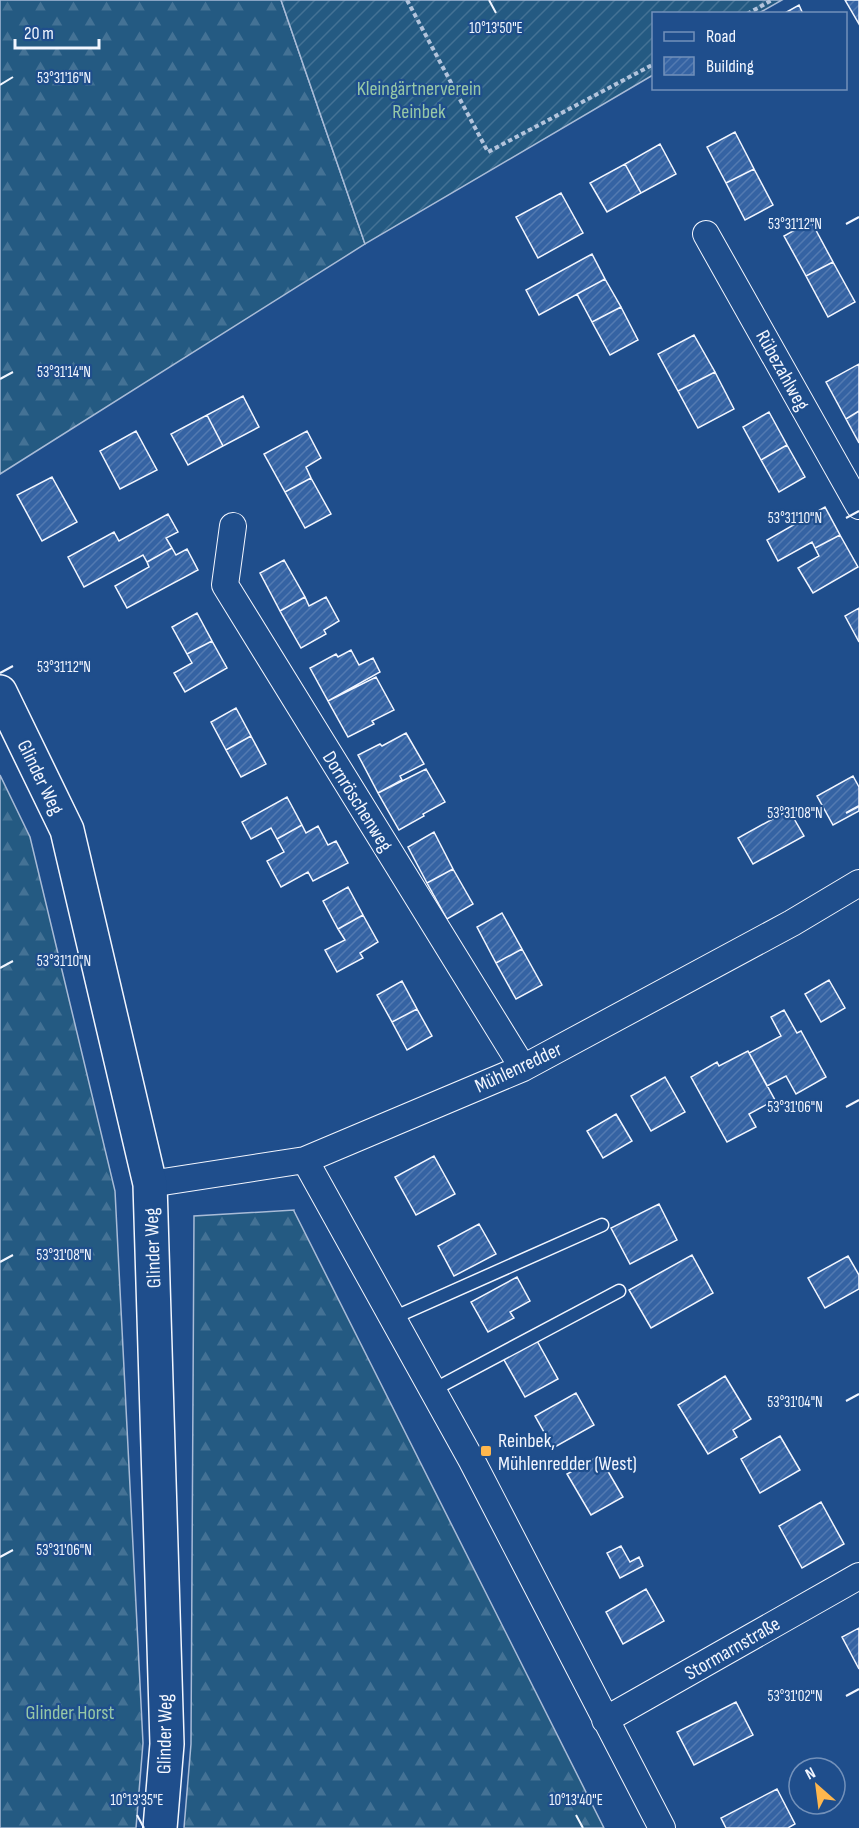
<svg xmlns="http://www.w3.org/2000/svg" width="859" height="1828" font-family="'Sofia Sans Condensed',sans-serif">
<defs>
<pattern id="forest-firs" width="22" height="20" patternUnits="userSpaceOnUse" patternTransform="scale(1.5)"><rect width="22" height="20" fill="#245a82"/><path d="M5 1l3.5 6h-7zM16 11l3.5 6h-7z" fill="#447295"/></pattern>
<pattern id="garden-furrows" width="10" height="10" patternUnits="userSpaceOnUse" patternTransform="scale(1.5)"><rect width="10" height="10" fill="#245a82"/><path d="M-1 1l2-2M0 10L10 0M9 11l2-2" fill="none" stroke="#447295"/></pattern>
<pattern id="building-hatch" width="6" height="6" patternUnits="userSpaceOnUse" patternTransform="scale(1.5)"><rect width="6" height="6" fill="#3563a3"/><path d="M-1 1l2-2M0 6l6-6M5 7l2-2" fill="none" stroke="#537ab1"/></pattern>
</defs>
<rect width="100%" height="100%" fill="#1f4e8c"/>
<path fill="url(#forest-firs)" stroke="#a8bbd7" stroke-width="1.5" d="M0,0h281l84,244 -365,230z
M0,775l30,62 85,354 28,552 -7,85h-136z
M294,1210v1l310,617h-420l7,-84 3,-528z"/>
<path fill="url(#garden-furrows)" stroke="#a8bbd7" stroke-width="1.5" d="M281,0h501l-23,13 -105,1 -1,61 -288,169z"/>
<path fill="url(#building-hatch)" stroke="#f2f6ff" stroke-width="1.5" d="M845,0h14v24z
M799,5l4,9h-20z
M735,132l19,37 -28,14 -19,-36z
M660,144l16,30 -35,19 -16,-29z
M625,164l16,29 -34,19 -17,-29z
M754,169l19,36 -28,15 -19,-37z
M561,193l22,40 -45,25 -22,-41z
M811,221l22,41 -27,14 -22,-40z
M592,254l13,25 -66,36 -13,-25z
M833,262l22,40 -27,15 -22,-41z
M605,279l16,28 -29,15 -15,-28z
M621,307l17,33 -28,15 -18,-33z
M694,335l21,37 -37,19 -20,-37z
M859,364v47l-13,8 -20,-37z
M715,372l19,37 -36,19 -20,-37z
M243,396l16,31 -36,19 -16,-31z
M859,411v32l-13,-24z
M769,412l18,33 -26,15 -18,-33z
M207,415l16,31 -35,19 -17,-31z
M136,431l21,39 -37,19 -20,-38z
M307,431l14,27 -15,9 5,11 -26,14 -21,-38z
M787,445l18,32 -26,15 -18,-32z
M52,477l25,45 -35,19 -25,-46z
M311,478l20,36 -26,14 -20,-36z
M825,507l15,28 -25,13 -3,-6 -34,19 -11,-21z
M168,514l10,18 -12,6 6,10 -25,14 -4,-7 -59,32 -16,-30 46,-25 5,9z
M840,535l18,32 -45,26 -15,-25 21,-12 -4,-8z
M172,548l4,7 11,-6 11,21 -71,38 -12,-22 34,-19 -2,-5z
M284,560l21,37 -25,14 -20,-38z
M305,597l4,9 17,-9 13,24 -15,9 2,4 -25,14 -21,-37z
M859,608v34l-14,-26z
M197,613l15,28 -25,13 -15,-27z
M212,641l15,27 -42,24 -11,-19 18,-10 -5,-9z
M351,650l8,15 14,-7 7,14 -52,29 -18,-33 26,-14 2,3z
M376,677l18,33 -22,11 2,3 -26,13 -20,-36z
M236,708l15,28 -25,14 -15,-28z
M406,733l18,31 -24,12 2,4 -24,13 -20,-38 22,-11 2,2z
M251,736l15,28 -25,13 -15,-27z
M426,769l19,33 -22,12 1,2 -25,14 -21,-37z
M853,776l6,11v24l-26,14 -16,-29z
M287,797l15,28 -25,14 -6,-11 -20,11 -9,-17z
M789,810l15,26 -51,28 -15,-26z
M302,825l4,8 12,-7 10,19 8,-4 12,22 -35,18 -5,-9 -27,15 -14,-26 17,-9 -7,-13z
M434,832l19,37 -26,14 -19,-36z
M453,869l20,35 -26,15 -20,-36z
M348,887l15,28 -25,14 -15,-28z
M502,913l20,36 -26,14 -19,-36z
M363,915l15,27 -18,11 3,5 -26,14 -12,-22 20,-10 -7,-11z
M522,949l20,36 -26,14 -20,-36z
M829,980l16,28 -24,14 -16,-28z
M402,981l15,28 -25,13 -15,-27z
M417,1009l15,27 -25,14 -15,-28z
M784,1010l13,23 4,-2 25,46 -30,17 -10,-18 -19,10 -18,-33 32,-17 -10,-19z
M748,1051l27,49 -26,14 7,13 -29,15 -36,-65 26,-15 2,4z
M665,1077l20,35 -34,19 -20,-35z
M616,1114l16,27 -29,17 -16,-27z
M434,1156l21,38 -39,21 -21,-38z
M659,1204l18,36 -47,24 -19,-36z
M479,1224l17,30 -42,22 -16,-30z
M692,1255l21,38 -62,35 -22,-38z
M848,1256l11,19v14l-34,19 -17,-30z
M517,1277l13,24 -20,11 4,6 -26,14 -17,-30z
M536,1339l22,40 -33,18 -22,-39z
M725,1376l26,43 -18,11 4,7 -29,17 -30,-49z
M576,1393l18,32 -41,23 -18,-32z
M780,1436l20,34 -40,23 -19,-34z
M599,1456l24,41 -32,18 -24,-41z
M821,1502l23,42 -42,24 -23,-42z
M621,1546l9,16 9,-5 4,9 -23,12 -13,-25z
M646,1589l18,32 -41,23 -17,-32z
M859,1628v41l-17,-32z
M736,1702l17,33 -59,30 -17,-33z
M777,1789l18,35 -7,4h-62l-5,-10z"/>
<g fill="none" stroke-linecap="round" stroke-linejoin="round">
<defs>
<path id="service" d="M393,1318l209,-93
M433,1390l186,-99"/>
<path id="minor" d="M706,234l153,272
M233,526l-8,59 298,483
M305,1160l167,301 190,367
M150,1184l155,-24 218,-92 269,-145 67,-40
M605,1720l254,-144"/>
<path id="secondary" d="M0,692l67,138 83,354 17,560 -7,84"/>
</defs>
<use href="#service" stroke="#f2f6ff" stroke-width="15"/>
<use href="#minor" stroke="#f2f6ff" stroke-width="28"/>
<use href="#secondary" stroke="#f2f6ff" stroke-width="36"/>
<path stroke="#b3c4dc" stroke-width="4" stroke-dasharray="4.5 3" stroke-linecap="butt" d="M407,0l81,152 166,-88
M747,14l25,-14"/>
<use href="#service" stroke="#1f4e8c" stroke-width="12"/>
<use href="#minor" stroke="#1f4e8c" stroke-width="26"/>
<use href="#secondary" stroke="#1f4e8c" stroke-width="33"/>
</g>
<path fill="none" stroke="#f2f6ff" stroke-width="2" d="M489,0l7,13M0,85l13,-8M846,224l13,-7M0,379l13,-7M846,518l13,-7M0,673l13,-7M846,813l13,-7M0,968l13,-7M846,1107l13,-7M0,1262l13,-7M846,1401l13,-7M0,1557l13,-7M846,1696l13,-7M137,1815l7,13M576,1815l7,13"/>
<rect fill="#ffb74d" stroke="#1f4e8c" stroke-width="2" x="480" y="1445" width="12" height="12" rx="3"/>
<g text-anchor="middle" stroke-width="4.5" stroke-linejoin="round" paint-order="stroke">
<g font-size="20" fill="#97c8a6" stroke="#1f4e8c">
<text x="419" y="95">Kleingärtnerverein<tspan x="419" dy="23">Reinbek</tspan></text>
<text x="70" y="1719">Glinder Horst</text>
</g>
<g font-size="20" fill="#f2f6ff" stroke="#1f4e8c">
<text transform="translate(783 370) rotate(61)" y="7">Rübezahlweg</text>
<text transform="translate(41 777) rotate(64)" y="7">Glinder Weg</text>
<text transform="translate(358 801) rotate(58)" y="7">Dornröschenweg</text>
<text transform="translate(518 1067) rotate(-25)" y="7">Mühlenredder</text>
<text transform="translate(152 1248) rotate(-92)" y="7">Glinder Weg</text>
<text transform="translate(732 1648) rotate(-30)" y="7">Stormarnstraße</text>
<text transform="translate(164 1734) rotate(-89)" y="7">Glinder Weg</text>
</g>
<g font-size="20" fill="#f2f6ff" stroke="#1f4e8c" text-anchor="start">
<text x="498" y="1447">Reinbek,<tspan x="498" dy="23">Mühlenredder (West)</tspan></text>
</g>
</g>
<g font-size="15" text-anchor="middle" fill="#f2f6ff" stroke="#1f4e8c" stroke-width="4.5" stroke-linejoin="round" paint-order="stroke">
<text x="496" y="33">10°13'50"E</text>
<text x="64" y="83">53°31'16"N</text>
<text x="795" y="229">53°31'12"N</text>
<text x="64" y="377">53°31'14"N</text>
<text x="795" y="523">53°31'10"N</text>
<text x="64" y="672">53°31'12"N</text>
<text x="795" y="818">53°31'08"N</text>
<text x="64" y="966">53°31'10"N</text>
<text x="795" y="1112">53°31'06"N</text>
<text x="64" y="1260">53°31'08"N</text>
<text x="795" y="1407">53°31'04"N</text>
<text x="64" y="1555">53°31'06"N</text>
<text x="795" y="1701">53°31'02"N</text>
<text x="137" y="1805">10°13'35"E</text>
<text x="576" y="1805">10°13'40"E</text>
</g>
<rect x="652" y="12" width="195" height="78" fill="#1f4e8c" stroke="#7391ba" stroke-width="1.5"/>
<rect x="664" y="32" width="30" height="9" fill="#1f4e8c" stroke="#7391ba" stroke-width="1.5"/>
<text x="706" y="42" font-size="18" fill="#f2f6ff">Road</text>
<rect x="664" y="57" width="30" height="18" fill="url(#building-hatch)" stroke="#7391ba" stroke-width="1.5"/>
<text x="706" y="72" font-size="18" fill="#f2f6ff">Building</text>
<g transform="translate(817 1786) rotate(332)"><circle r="28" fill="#1f4e8c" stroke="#7391ba" stroke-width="1.5"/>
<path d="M0-4.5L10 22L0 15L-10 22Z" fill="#ffb74d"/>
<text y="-9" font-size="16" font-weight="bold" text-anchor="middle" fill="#f2f6ff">N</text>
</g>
<path d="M15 39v9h84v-9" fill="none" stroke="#f2f6ff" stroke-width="3"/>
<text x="24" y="39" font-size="18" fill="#f2f6ff" stroke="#1f4e8c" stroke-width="4.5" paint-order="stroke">20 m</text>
</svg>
